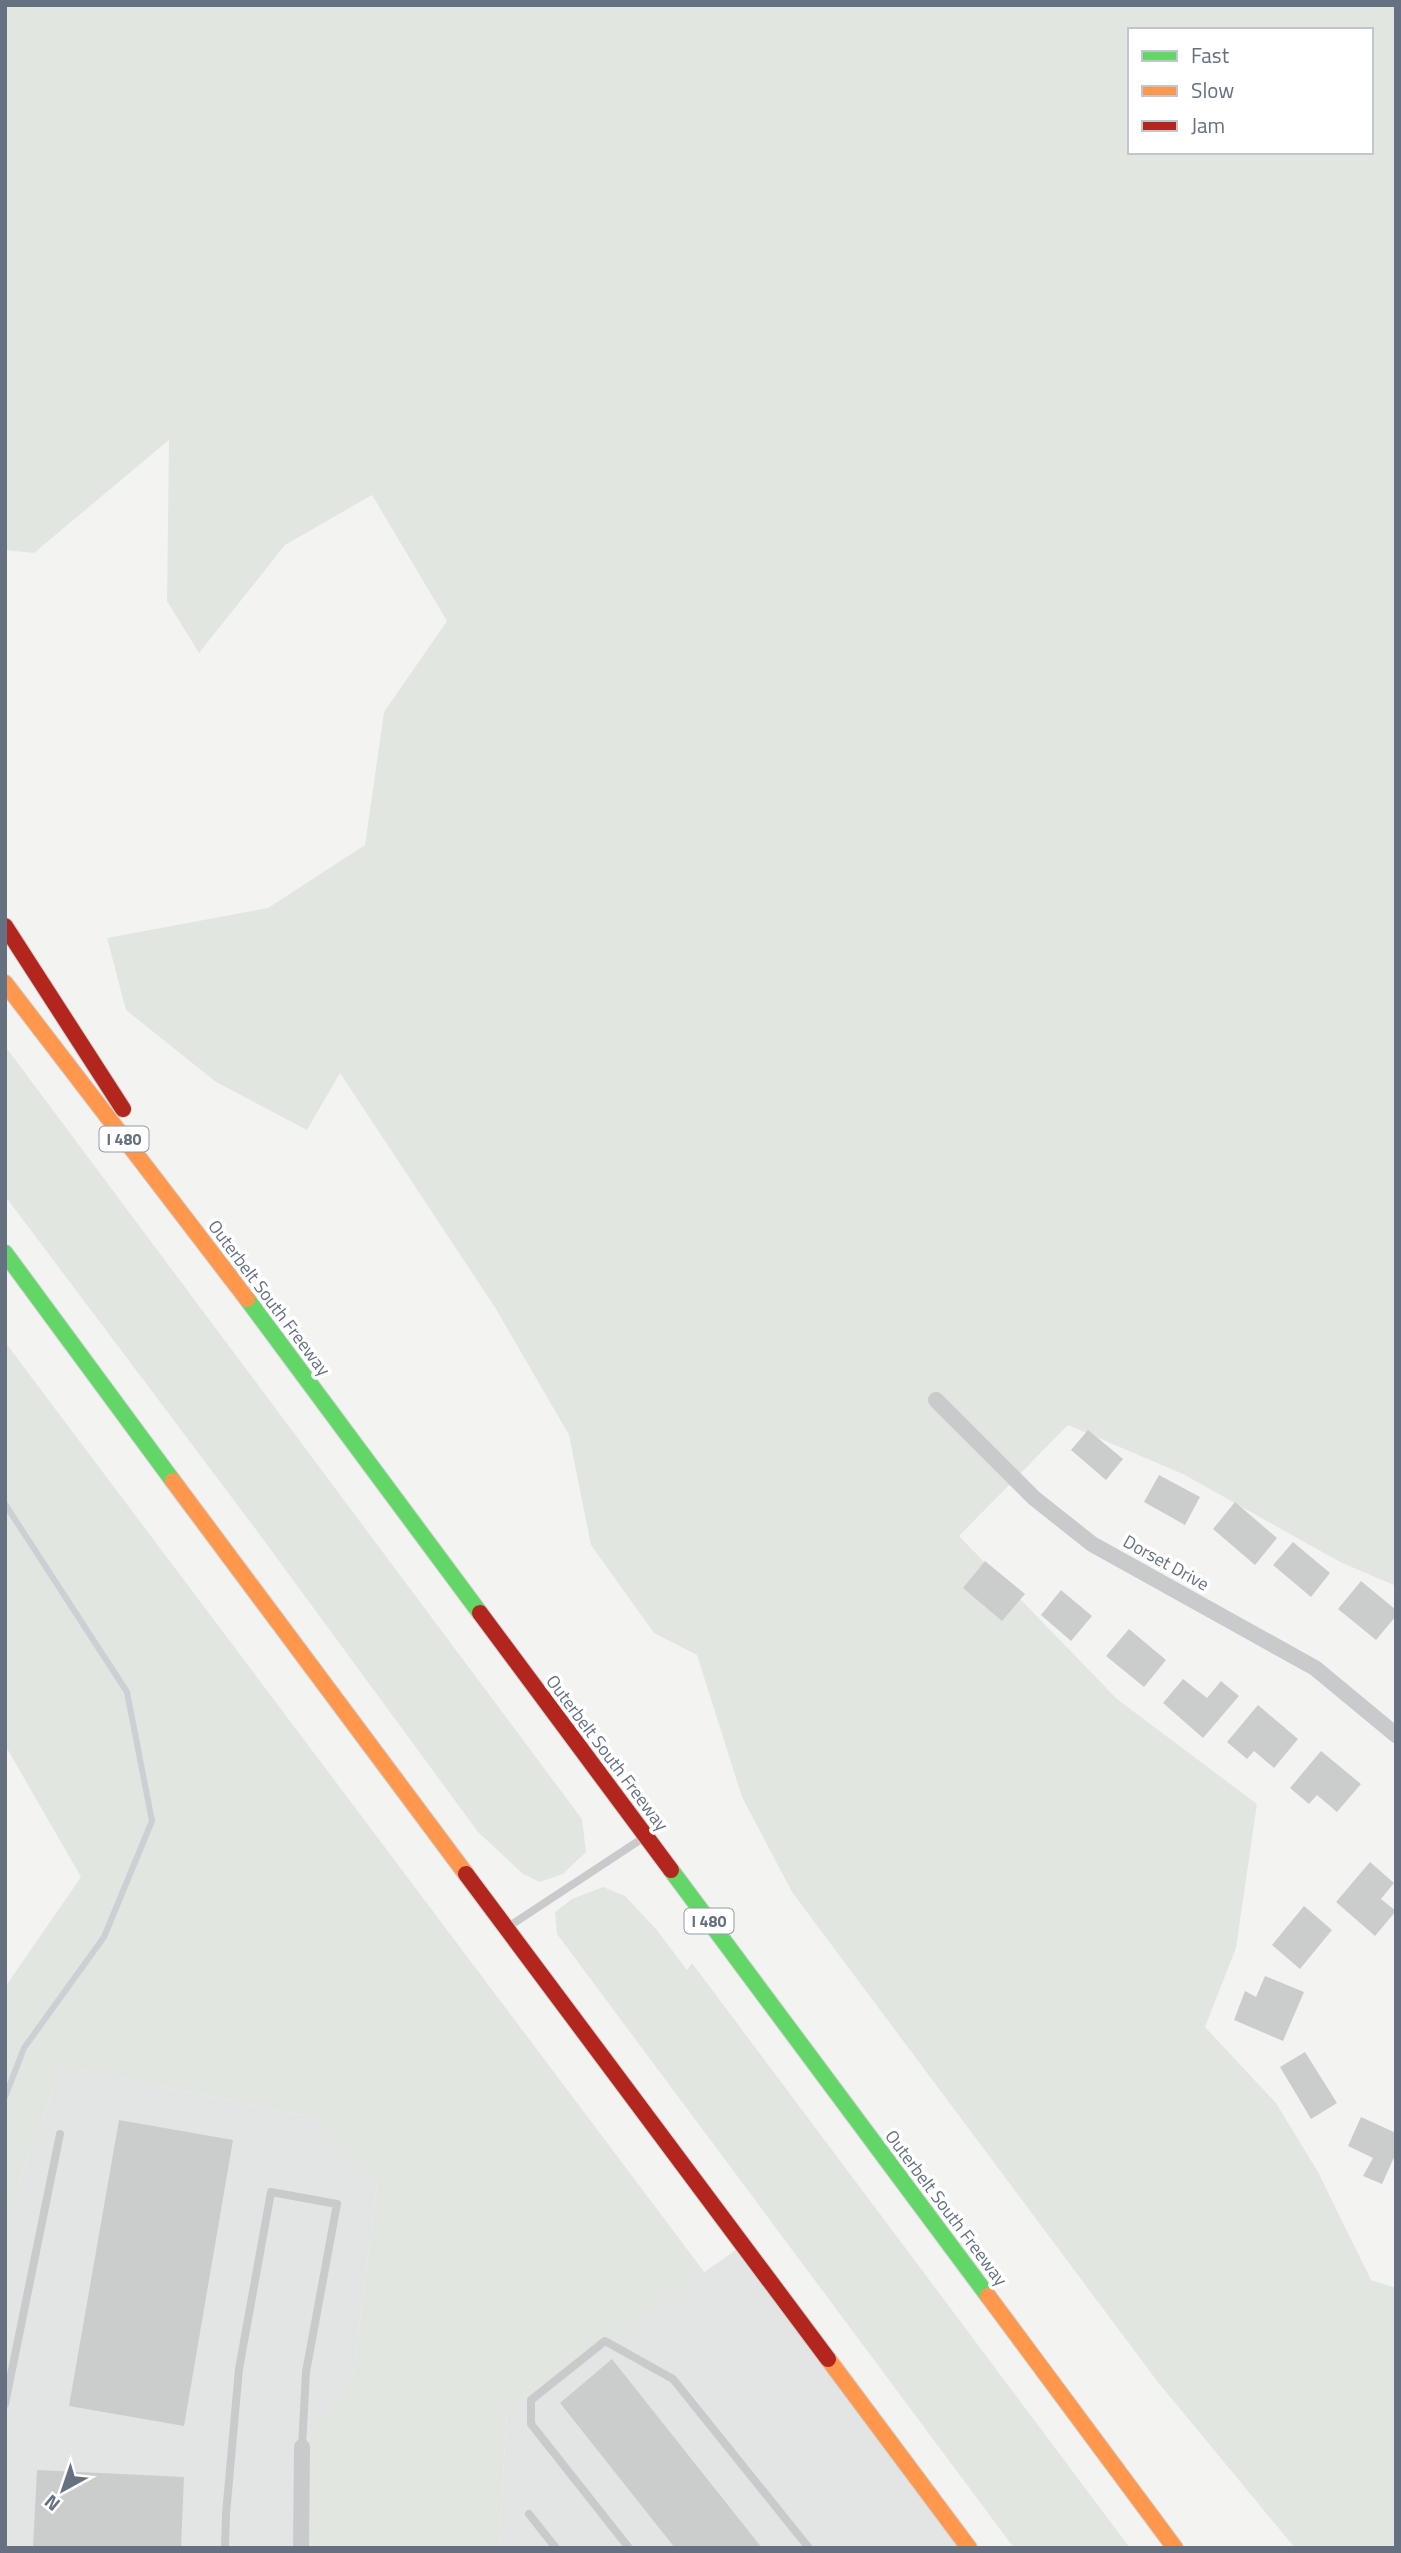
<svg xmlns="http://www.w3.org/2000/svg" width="1401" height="2553" font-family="'Titillium Web',sans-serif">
<rect width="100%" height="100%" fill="#f3f4f2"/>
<path fill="#e3e5e5" d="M62,2066l252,52 63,66 -24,190 -51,73 -1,101h-296v-328z
M743,2245l226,303h-470l8,-138z"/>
<path fill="#e2e6e1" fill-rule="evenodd" d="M5,5h1391v1581l-56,-24 -157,-88 -115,-49 -109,111 158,163 140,105 -21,144 -31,79 71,76 42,69 53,108 25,8v260h-101l-138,-167 -365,-489 -50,-95 -45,-142 -43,-22 -63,-88 -22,-110 -73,-126 -156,-236 -33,57 -91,-48 -90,-72 -19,-72 161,-30 97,-63 19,-133 63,-91 -75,-126 -87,50 -86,108 -32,-52 2,-161 -135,113 -29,-3zM1130,30h241v122h-241z
M5,1046l577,773 4,33 -23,22 -23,8 -17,-8 -45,-42 -227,-309 -246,-327z
M5,1342l700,931 -198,137 -8,138h-198l1,-101 51,-73 24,-190 -63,-66 -252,-52 -57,154v-233l76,-110 -76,-132z
M603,1887l22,9 31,33 31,41 5,-7 438,585h-116l-457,-614 -2,-22 17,-13z"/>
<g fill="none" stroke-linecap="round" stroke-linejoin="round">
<path stroke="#cad0d4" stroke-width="6" d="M5,1504l122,188 25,129 -48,116 -80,111 -19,49"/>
</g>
<path fill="#cbcdcd" d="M1088,1430l35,29 -17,21 -35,-30z
M1159,1475l41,22 -15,28 -41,-23z
M1235,1502l42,36 -22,27 -42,-36z
M1293,1542l37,31 -19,24 -38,-32z
M985,1561l40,33 -23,27 -39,-33z
M1361,1581l35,29v6l-20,24 -38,-31z
M1061,1590l31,26 -21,25 -30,-26z
M1129,1629l37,31 -22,27 -38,-31z
M1183,1679l24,19 14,-17 18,15 -36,42 -40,-35z
M1258,1705l40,34 -24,29 -20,-17 -7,8 -20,-17z
M1321,1751l40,33 -24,28 -20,-17 -8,9 -19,-16z
M1370,1862l24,21 -13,16 15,12 -21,25 -39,-34z
M1304,1906l28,24 -32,39 -28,-24z
M1265,1976l39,16 -21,49 -49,-21 11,-29 11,6z
M1305,2052l32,51 -26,16 -31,-52z
M1361,2117l35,16v20l-14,31 -19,-8 10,-18 -25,-12z
M119,2120l114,20 -49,286 -115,-20z
M612,2359l150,189h-87l-115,-145z
M37,2470l147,7 -3,71h-148z"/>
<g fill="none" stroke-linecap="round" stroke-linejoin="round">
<defs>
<path id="fast" d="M5,1253l168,228
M247,1299l233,314
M671,1870l317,426"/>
<path id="slow" d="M5,983l242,316
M173,1481l293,393
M988,2296l187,252
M828,2359l141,189"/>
<path id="jam" d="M5,926l118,183
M480,1613l191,257
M466,1874l362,485"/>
</defs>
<use href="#fast" stroke="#d0d1d1" stroke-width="18"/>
<use href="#slow" stroke="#d0d1d1" stroke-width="18"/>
<use href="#jam" stroke="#d0d1d1" stroke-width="18"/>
<path stroke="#c9cacc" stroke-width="8" d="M511,1925l129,-85
M5,2404l55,-270
M529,2514l27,34
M225,2548l1,-34 13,-145 32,-177 66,12 -31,168 -4,75
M629,2548l-98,-124v-24l74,-59 68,38 136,169"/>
<path stroke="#c9cacc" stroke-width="16" d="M936,1400l98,98 58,46 223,124 81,67
M301,2548l1,-101"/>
<use href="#fast" stroke="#63d668" stroke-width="16"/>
<use href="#slow" stroke="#ff974d" stroke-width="16"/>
<use href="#jam" stroke="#b3261e" stroke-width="16"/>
</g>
<g text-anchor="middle" stroke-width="7" stroke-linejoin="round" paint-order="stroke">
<g fill="#fff" stroke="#939ba7" stroke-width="2">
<rect x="99.5" y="1126.5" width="49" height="25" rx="5"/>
<rect x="684.5" y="1908.5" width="49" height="25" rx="5"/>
</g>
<g font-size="16" font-weight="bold" fill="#657081">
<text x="124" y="1145">I 480</text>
<text x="709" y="1927">I 480</text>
</g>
<g font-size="18" fill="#657081" stroke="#fff">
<text transform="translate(269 1298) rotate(53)" y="6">Outerbelt South Freeway</text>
<text transform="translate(1166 1563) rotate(29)" y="6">Dorset Drive</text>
<text transform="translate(607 1753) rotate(53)" y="6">Outerbelt South Freeway</text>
<text transform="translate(946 2208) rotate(53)" y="6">Outerbelt South Freeway</text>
</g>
</g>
<rect width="1401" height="2553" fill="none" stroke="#657081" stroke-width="14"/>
<rect x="1128" y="28" width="245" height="126" fill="#ffffff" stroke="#c1c6cd" stroke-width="2"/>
<rect x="1142" y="51" width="35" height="10" fill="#63d668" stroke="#c1c6cd" stroke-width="2"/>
<text x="1191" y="63" font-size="21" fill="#657081">Fast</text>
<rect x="1142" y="86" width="35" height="10" fill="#ff974d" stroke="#c1c6cd" stroke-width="2"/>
<text x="1191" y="98" font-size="21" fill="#657081">Slow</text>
<rect x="1142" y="121" width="35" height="10" fill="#b3261e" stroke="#c1c6cd" stroke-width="2"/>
<text x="1191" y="133" font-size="21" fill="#657081">Jam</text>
<g transform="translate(63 2490) rotate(220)" stroke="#ffffff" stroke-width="5" paint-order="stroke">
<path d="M0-5L12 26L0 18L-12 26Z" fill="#657081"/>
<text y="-10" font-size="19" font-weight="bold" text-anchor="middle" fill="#657081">N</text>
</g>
</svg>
